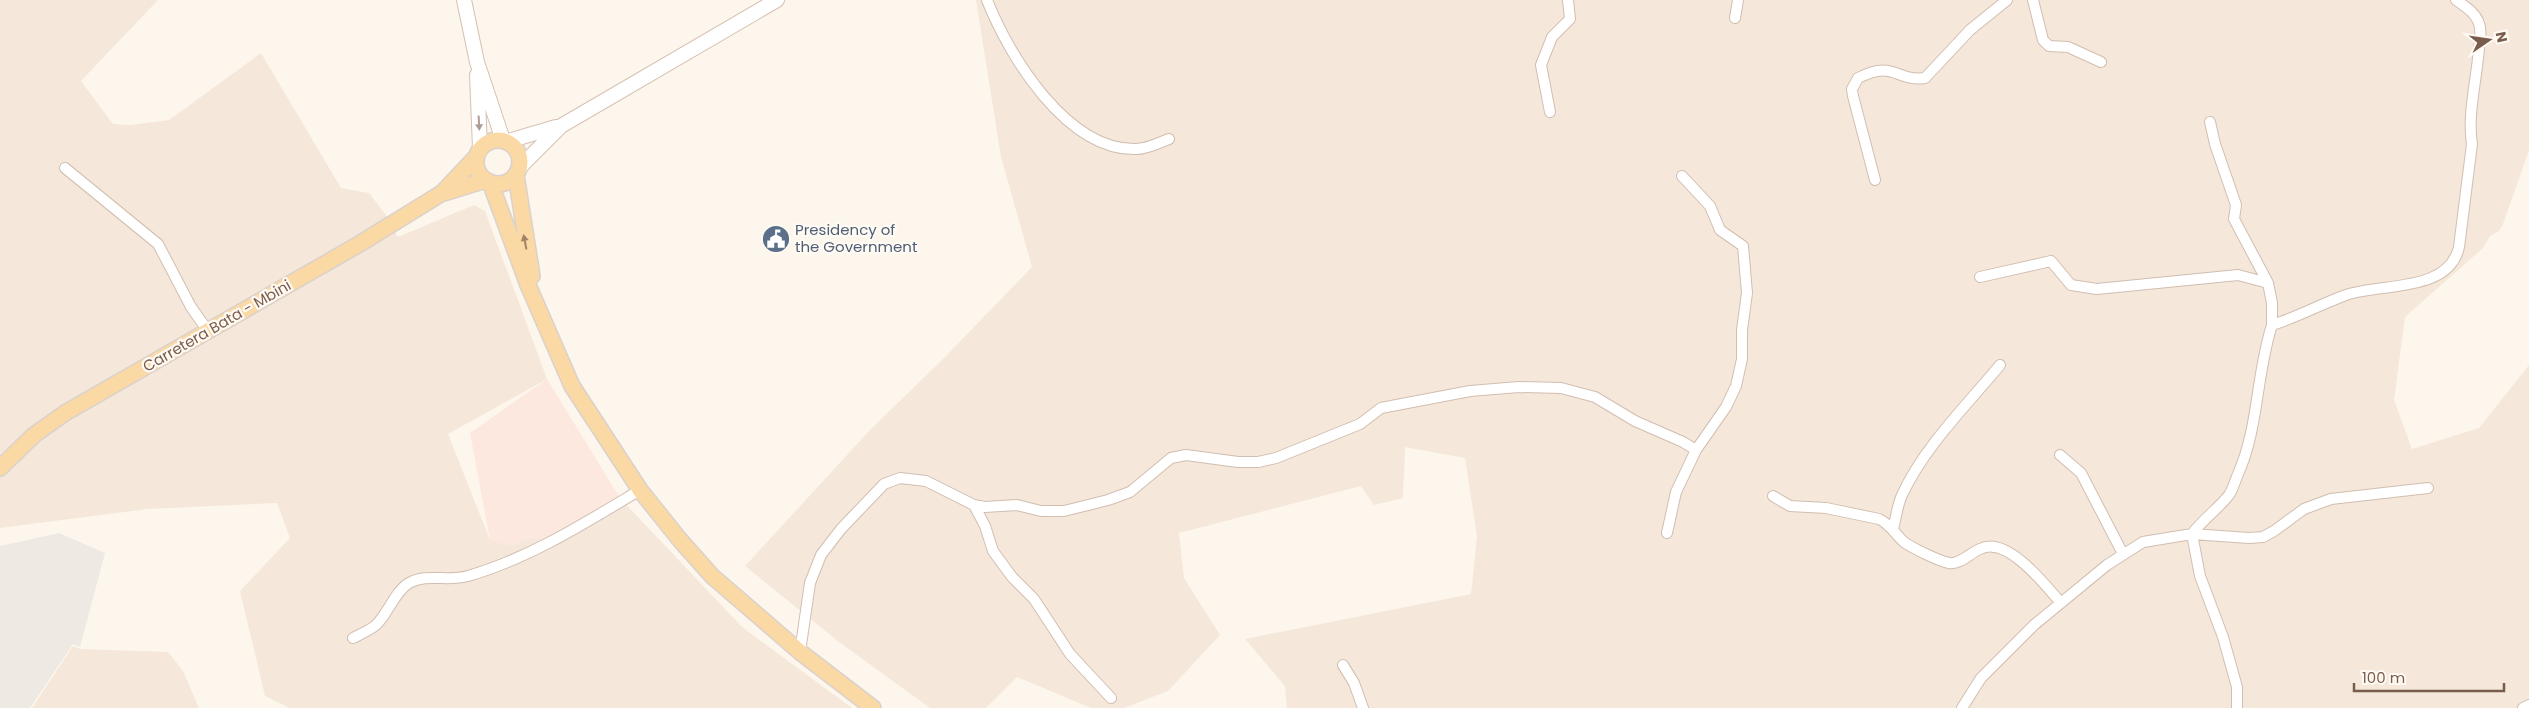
<svg xmlns="http://www.w3.org/2000/svg" width="2529" height="708" font-family="Poppins,sans-serif">
<rect width="100%" height="100%" fill="#fdf6ec"/>
<path fill="#f5e8da" d="M0,0h158l-77,81 32,43 17,1 39,-5 92,-67 80,135 28,5 17,22 12,22 76,-32 11,6 62,168 -99,55 42,106 21,5 109,-47 122,129 110,81h-562l-25,-12 -25,-105 50,-53 -13,-35 -129,6 -148,19z
M976,0h1553v150l-26,74 -4,7 -9,5 -7,12 -78,69 -11,83 18,49 67,-21 50,-63v343h-1242l-2,-22 -40,-47 226,-45 6,-58 -12,-78 -60,-11 -2,51 -29,7 -13,-19 -182,47 5,45 36,57 -52,56 -44,17h-33l-74,-31 -31,31h-56l-91,-66 -94,-76 125,-136 75,-73 87,-90 -31,-110z
M73,646l7,3 88,3 15,19 16,37h-167z"/>
<path fill="#fde8e0" d="M547,379l73,119 -79,46 -7,-7 -23,9 -21,-6 -20,-107z"/>
<path fill="#efe9e4" d="M59,533l46,20 -25,94 -7,-3 -43,64h-30v-162z"/>
<g fill="none" stroke-linecap="round" stroke-linejoin="round">
<defs>
<path id="street" d="M987,0c22,56 80,151 149,149 12,0 22,-6 33,-10
M2033,0l10,40 6,6 19,1 33,15
M1735,18l3,-18
M1550,112l-9,-47 11,-28 18,-18 -2,-19
M2210,122l5,22 21,61 -2,14 34,64 4,20v22
M65,168l93,76 33,63 17,24
M1875,180l-22,-84 -1,-7 6,-11c37,-19 37,4 67,0l45,-48 37,-30
M1980,277l71,-16 20,24 26,4 141,-14 30,8
M2060,455l21,18 42,81
M1773,496l17,10 36,2 53,11c11,5 16,15 25,23 8,6 35,19 45,21 11,2 21,-10 31,-14 27,-14 66,37 81,54
M974,505l11,21 8,25 19,26 22,22 36,55 41,44
M1893,529c3,-11 4,-23 9,-34 22,-48 65,-90 98,-130
M1667,533l9,-41 20,-42 30,-43 10,-21 6,-27v-29l5,-37 -4,-47 -23,-16 -10,-24 -28,-30
M353,638c8,-4 17,-8 23,-13 12,-11 19,-34 33,-42 18,-10 38,-1 59,-7 62,-18 117,-53 172,-86
M800,652l10,-69 11,-28 20,-26 43,-45 16,-6 26,3 48,24 11,2 32,-2 24,6h23l44,-11 22,-8 41,-34 15,-3 52,7h20l18,-4 84,-34 21,-16 89,-17 49,-4 42,1 34,9 40,24 48,21 13,8
M1343,665l11,18 9,25
M1962,708l19,-30 53,-53 73,-60 36,-23 49,-8c11,-15 26,-25 37,-39 4,-6 6,-14 9,-21 21,-47 18,-100 34,-149 26,-8 49,-21 74,-30 34,-12 103,-2 113,-48l13,-103c-5,-29 5,-66 7,-96 1,-9 3,-19 -1,-27 -4,-10 -14,-15 -22,-21
M2237,708v-21l-14,-50 -23,-61 -8,-42 57,4 14,-1 11,-6 30,-22 27,-10 97,-11
M2523,708l6,-3"/>
<path id="secondary" d="M464,0l13,62 26,78
M477,75l3,73
M508,141l48,-14
M520,167l41,-41 216,-126"/>
<path id="primary" d="M476 162a22 22 0 1 1 44 0a22 22 0 1 1-44 0Z
M516,175l16,101
M490,182l38,103 44,101 68,104 40,50 32,36 88,76 73,56
M444,193l42,-13
M0,468l34,-33 31,-22 296,-170 81,-50 35,-37"/>
</defs>
<use href="#street" stroke="#d1beb0" stroke-width="12"/>
<use href="#secondary" stroke="#d6c0b0" stroke-width="16"/>
<use href="#primary" stroke="#dad1cd" stroke-width="18"/>
<use href="#street" stroke="#fff" stroke-width="10"/>
<use href="#secondary" stroke="#fff" stroke-width="14"/>
<use href="#primary" stroke="#fbd9a5" stroke-width="15"/>
</g>
<defs><path id="oneway-solid" d="M-6-.8H1V-3.2L6.5 0L1 3.2V.8H-6Z" transform="scale(1.25)"/></defs>
<use fill="#af9d94" href="#oneway-solid" transform="translate(479 123) rotate(87)"/>
<use fill="#a18267" href="#oneway-solid" transform="translate(525 242) rotate(-101)"/>
<defs>
<symbol id="civic-disc" viewBox="-11 -11 22 22"><circle r="9.5" fill="#5c6f8a" stroke="#fffaf3"/><path d="M-.6-6.5H3V-4.5H.6V-3L4-1V1h2V6H-6V1h2V-1L-.6-3ZM-1.2 2.5V6h2.4V2.5Z" fill="#fff"/></symbol>
</defs>
<g fill-rule="evenodd">
<use href="#civic-disc" x="760" y="223" width="32" height="32"/>
</g>
<g text-anchor="middle" stroke-width="4.5" stroke-linejoin="round" paint-order="stroke">
<g font-size="15" fill="#4e5e75" stroke="#fffaf3" text-anchor="start">
<text x="795" y="235">Presidency of<tspan x="795" dy="17">the Government</tspan></text>
</g>
<g font-size="15" fill="#7a5c4d" stroke="#fffaf3">
<text transform="translate(217 326) rotate(-30)" y="5">Carretera Bata - Mbini</text>
</g>
</g>
<g transform="translate(2489 40) rotate(77)" stroke="#fffaf3" stroke-width="4" paint-order="stroke">
<path d="M0-4L9 19L0 12L-9 19Z" fill="#7a5c4d"/>
<text y="-8" font-size="14" font-weight="bold" text-anchor="middle" fill="#7a5c4d">N</text>
</g>
<path d="M2354 683v8h150v-8" fill="none" stroke="#7a5c4d" stroke-width="2.5"/>
<text x="2362" y="683" font-size="15" fill="#7a5c4d" stroke="#fffaf3" stroke-width="4" paint-order="stroke">100 m</text>
</svg>
